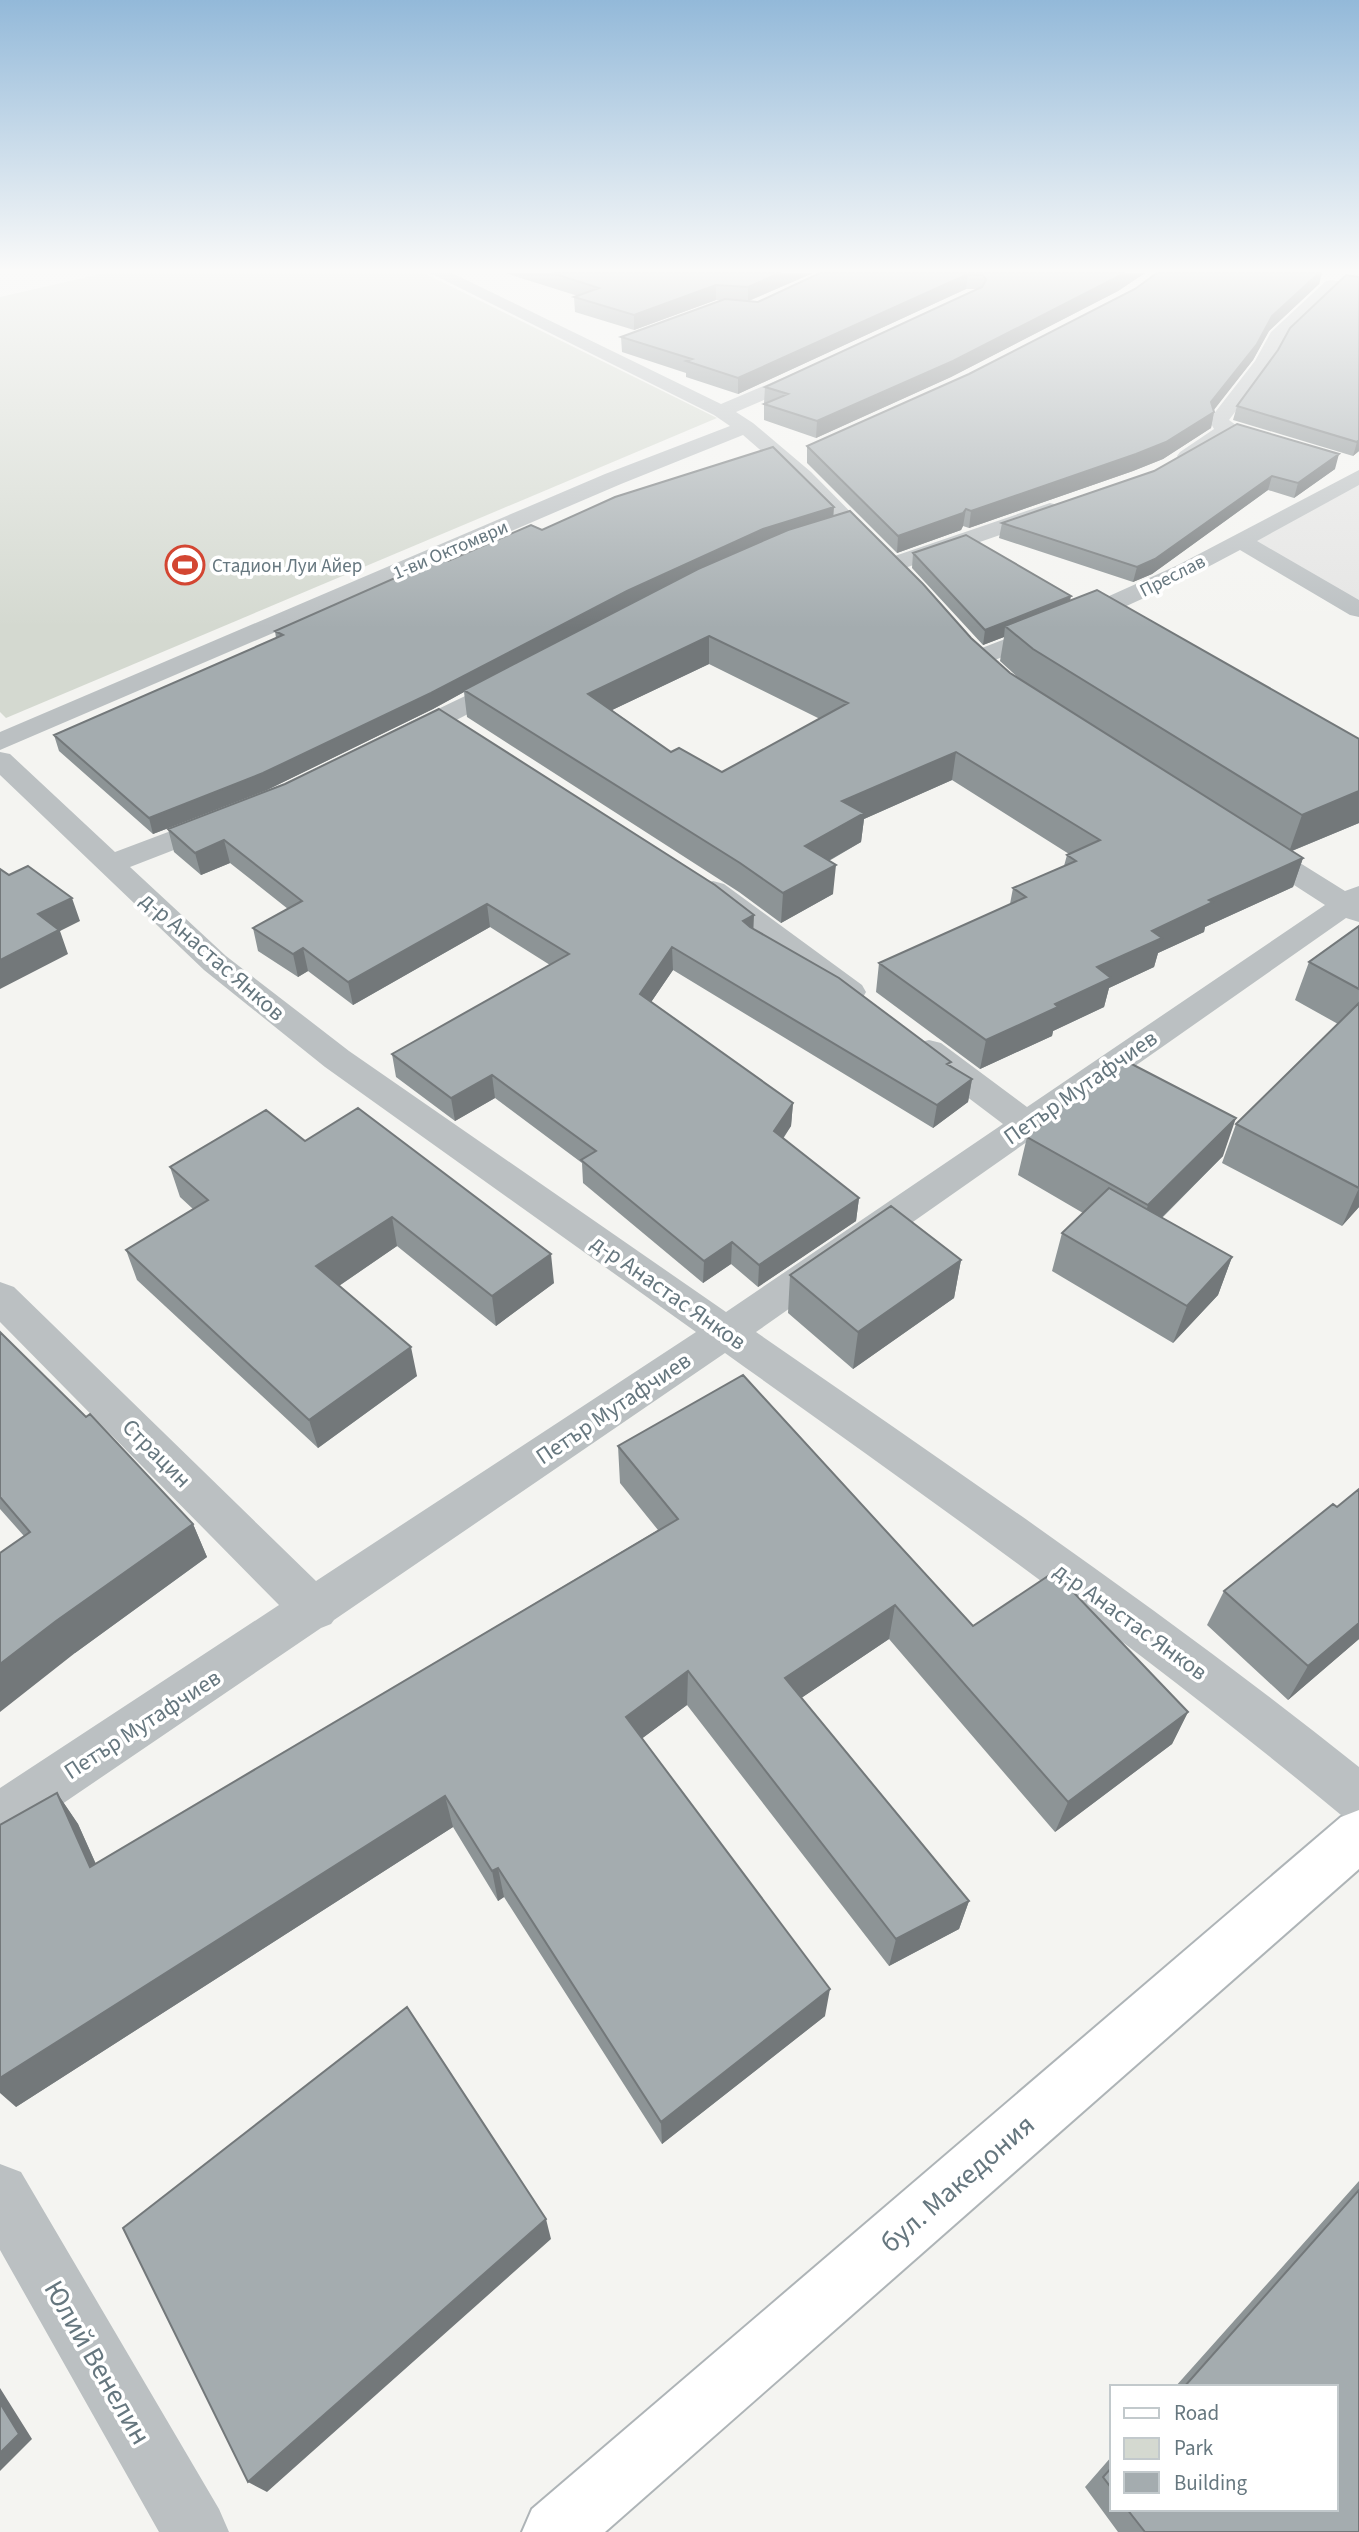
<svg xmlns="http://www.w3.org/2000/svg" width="1359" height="2532" font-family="'Source Sans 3',sans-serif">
<rect width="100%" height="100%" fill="#f4f4f1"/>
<path fill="#e5e5e4" d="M1359,474v136l-120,-70z"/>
<path fill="#d4d9d0" d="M105,273h319l293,145 -711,300 -6,-6v-415z"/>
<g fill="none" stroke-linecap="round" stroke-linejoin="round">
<defs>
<path id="secondary" d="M1359,1810v59l-754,663h-83l10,-23 809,-692z"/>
</defs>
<use href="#secondary" stroke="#aeb4b7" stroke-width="4"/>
<path fill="#bbc0c2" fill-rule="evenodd" d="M430,273h22l269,131 85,-36h14l3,4 -3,4 -84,36 17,11 58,49 78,79 -3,5h-16l-74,-75 -53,-46 -122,49 -621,266v-18l605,-258 125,-48 -16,-11z
M1332,280l6,1 3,4 -3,4 -53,50 -12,23 -44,58 11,8 -3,4 -43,28h-14l-3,-4 3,-4 34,-23 -5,-9 46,-59 16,-29 55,-51z
M1359,470v15l-102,56 102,59v17l-9,-2 -110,-65c-82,45 -167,80 -253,113l-9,3 -9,-3 -4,-5 4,-5 98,-38 111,-50z
M1050,503l8,2 3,5 -3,5 -159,55h-16l-4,-5 4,-5z
M511,674l9,3 4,5 -4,5 -110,57 -10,2 -10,-2 -3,-6 3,-6z
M0,752l10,2 105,98 93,-35 10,-3 10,3 4,6 -4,6 -98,38 96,89 123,95 377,261 277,-188 -86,-65 -5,-8 5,-8 12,-3 12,3 86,64 298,-202 -82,-53 -5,-6 5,-6 10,-3 10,3 82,51 14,-5v36l-13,-4 -590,414c204,141 409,280 603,435v55l-18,-7c-197,-164 -407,-313 -616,-462l-391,267 -3,4 -10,4 -303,206 -18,8v-54l279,-183 -279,-283v-40l14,5 302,294 380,-249 -371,-265 -121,-97 -204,-195z
M713,881l11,3 138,101 4,7 -4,7 -12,3 -12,-3 -136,-103 -4,-6 4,-6z
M0,2164l21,8 198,337 10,23h-70l-159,-282z"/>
<use href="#secondary" fill="#fff" fill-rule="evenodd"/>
</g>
<path fill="#8d9496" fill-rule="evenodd" d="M505,273h308l-64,28 9,1 62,-29h325l-27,18 -167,86 -135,61 -52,-18v-16l3,-1h-3l1,-16 212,-98h-11l-228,105 -52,-17v-4l-64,-21 -1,-15 101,-37h-6l-82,30 -59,-18 -1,-15 4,-1z
M1157,273h165l-3,11 -50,47 -16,29 -40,50 1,2 -3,16 -48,31 -30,12 -164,57 -6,-2 -2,4 -64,23 -90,-90v-17l162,-72 166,-85z
M1346,275l13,176 -6,5 -120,-36 4,-14z
M1335,469l-41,29 -26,-8 -116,84 -19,8 -134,-44 3,-15 152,-52z
M834,516l137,122 39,35 13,9 -23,-21 4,-24 -21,8 -71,-77 1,-15 158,47 288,223 -67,28 11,7 -10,29 -88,40 -1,5 -46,21 -4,14 -45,21 -5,19 -51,24 -1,5 -72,33 -104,-77 3,-29 131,-59 3,-16 51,-22 3,-11 2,-1 -117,-74 -88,39 -3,23 -32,19 4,33 -52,29 -42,-31 -272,-175 -3,-25 -31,17 -166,81 -114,44 -94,-83 -5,-16 222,-97 -1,-7 173,-70 94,-31zM709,664l111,55 -98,53 -51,-20 -59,-42z
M168,829l586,100 196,137 22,13 -4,23 -35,26 -260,-158 -22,32 142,101 -2,23 -8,13 76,59 -3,23 -98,66 -27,-23 -28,19 -120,-100 -1,-20 -87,-65 -40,23 -59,-44 -4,-23 158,-89 -60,-38 -137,78 -45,-34 -10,6 -40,-26 -5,-23 35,-19 -58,-46 -29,12 -27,-23z
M1359,926v281l-17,19 -120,-63 14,-39 102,-100 -43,-24 14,-38z
M1027,1137l196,19 -61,62 70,39 -14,38 -45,48 -121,-72 10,-38 21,-20 -65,-38z
M305,1141l249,142 -58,43 -99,-80 -58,40 78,90 -99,72 -181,-168 -11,-30 67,-41 -13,-12 -10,-30z
M961,1260l-7,38 -101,71 -65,-56 2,-38z
M0,1332l193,192 14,33 -132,96 -51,-117 -24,-27z
M618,1446l355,180 215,86 -16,32 -117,88 -166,-193 -88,59 168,203 -10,28 -70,37 -202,-261 -45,33 183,278 -163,128 -158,-247 -6,4 -45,-74 -437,280 41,-314 21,31 18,40 562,-334 -38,-47z
M1337,1507l22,132 -71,61 -81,-75 17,-34z
M1359,2181v351h-241l-33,-45 27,-31v53h224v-122h-161z"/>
<path fill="#73787a" d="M780,273h33l-65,28v-14z
M1125,273h20l-27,18 -167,86 -135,61 1,-17z
M1319,273h3l-3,11 -50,47 -16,29 -43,55 4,-3 -3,16 -48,31 -30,12 -164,57 2,-17 301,-195z
M968,274l-2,15 -228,105v-16z
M716,285v15l-82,30v-15z
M1359,440v11l-6,5 4,-14z
M1339,454l-4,15 -41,29 4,-15z
M1272,476l-4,14 -116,84 -19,8 4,-15z
M834,507l-1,15 -369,168v2l-31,17 -166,81 -114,44 -4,-16 478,-227 136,-62z
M966,509l-3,17 -2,4 -64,23 1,-17z
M1071,596l-3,15 -63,15 -1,11 -21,8 2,-15z
M709,636v28l-120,57 -1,-27z
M956,752l-4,28 -88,39 -3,23 -58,33 2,-29 37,-45z
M1359,791v32l-70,29 13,-37z
M224,840l6,23 -29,12 -6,-22z
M1303,858l-10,29 -88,40 -1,5 -46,21 -4,14 -45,21 -5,19 -51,24 -1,5 -72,33 6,-29 69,-36 42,-37 55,-36 57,-31z
M836,865l-3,29 -52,29 2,-30z
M72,898l8,23 -20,10 8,23 -68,35v-29l38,-46z
M487,904l3,23 -137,78 -5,-23z
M754,915l-1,23 -10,-17z
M672,947l1,23 -32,47 -1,-23z
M303,948l5,23 -10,6 -5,-23z
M492,1075l3,23 -40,23 -4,-23z
M972,1079l-4,23 -35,26 4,-23z
M793,1103l-2,23 -19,28 2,-23z
M1236,1118l-13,38 -87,87 12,-38z
M1359,1188v19l-17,19z
M859,1198l-3,23 -98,66 1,-22z
M392,1217l5,29 -73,50 -8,-30z
M732,1242l-1,22 -28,19 1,-22z
M551,1254l3,29 -58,43 -4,-30z
M1232,1257l-14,38 -45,48 14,-37z
M961,1260l-7,38 -101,71 5,-37z
M411,1347l6,29 -99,72 -9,-28z
M193,1524l14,33 -132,96 -75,59v-48l56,-43z
M895,1605l-6,34 -107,72 3,-33z
M1359,1623v16l-71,61 20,-34z
M688,1671l-1,34 -59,44 -2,-32z
M1188,1712l-16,32 -117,88 13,-30z
M57,1793l21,31 32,72 -20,-29z
M445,1796l8,31 -437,280 -16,-14v-15z
M498,1868l6,29 -6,4 -6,-30z
M969,1901l-10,28 -70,37 7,-27z
M830,1989l-5,27 -163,128 -1,-22z
M546,2219l5,20 -284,253 -19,-10z
M0,2388l32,51 -32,32z"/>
<path fill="#a4acaf" stroke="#73787a" stroke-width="2" fill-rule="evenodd" d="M552,273h228l-32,14 -32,-2 -82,30 -60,-18 25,-9z
M820,273h305l-172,88 -136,60 -53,-17 24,-10 -23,-7 217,-100 4,-7 -3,-5 -15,-1 -230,104 -52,-17 6,-2 -71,-22 104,-38 33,3z
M1157,273h162l-47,43 -15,28 -46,58 3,10 -48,30 -30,12 -165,57 -5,-2 -3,4 -65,23 -91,-90 162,-72 166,-85z
M1346,275l13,2v163l-2,2 -120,-36 41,-56 12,-22z
M1237,424l102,30 -41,29 -26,-7 -117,83 -18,8 -135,-44 152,-52z
M773,447l61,60 -71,22 -136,62 -196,102 -168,80 -114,45 -95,-83 229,-100 -8,-4 165,-73 8,3 83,-36 11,5 73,-33z
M850,511l73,73 48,54 39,35 293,185 -94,42 4,2 -61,29 10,7 -65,29 14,11 -56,26 3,3 -72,33 -107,-77 147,-66 -13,-9 63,-27 -9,-6 33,-15 -144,-88 -114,49 22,12 -59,33 31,19 -53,28 -43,-30 -276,-173 234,-121 90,-39zM709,636l139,67 -126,69 -43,-24 -8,4 -83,-58z
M966,535l105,61 -86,34 -72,-77z
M1097,590l262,149v52l-57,24 -269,-166 -28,-23z
M439,709l276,176 39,30 -11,6 7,6 89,51 112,84 -4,2 25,15 -35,26 -265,-158 -32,47 153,109 -19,28 85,67 -100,67 -27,-23 -28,19 -123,-101 15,-9 -104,-76 -41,23 -59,-44 177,-100 -82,-50 -139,78 -45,-34 -10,6 -40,-26 49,-27 -78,-61 -29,13 -27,-24 117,-45z
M28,866l44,32 -34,16 21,16 -59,30v-91l9,6z
M1359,926v63l-50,-27z
M1359,1003v185l-123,-64z
M1122,1059l114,59 -88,87 -121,-68 45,-40 6,3z
M358,1108l193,146 -59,42 -100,-79 -76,49 95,81 -102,73 -183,-170 82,-50 -38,-33 96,-57 39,31z
M1109,1188l123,69 -45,49 -125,-73z
M891,1206l70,54 -103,72 -68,-57z
M0,1332l86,85 4,-3 103,110 -137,97 -56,43v-111l30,-21 -30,-35z
M743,1375l230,251 81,-54 134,140 -120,90 -173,-197 -110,73 184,223 -73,38 -208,-268 -62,46 204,272 -169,133 -163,-254 -6,3 -47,-75 -445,282v-253l57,-32 33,74 588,-348 -60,-73z
M1359,1489v134l-51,43 -84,-75 109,-87 4,3z
M407,2007l139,212 -298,263 -125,-254z
M1359,2190v342h-214l-18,-23h209v-122h-152z
M0,2403l19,31 -19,19z
M1112,2467v22l-9,-12z"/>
<linearGradient id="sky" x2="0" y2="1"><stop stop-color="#93b9d9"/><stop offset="0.43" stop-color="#fafaf9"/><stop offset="1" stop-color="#fafaf9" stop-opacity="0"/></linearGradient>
<rect width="1359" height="628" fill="url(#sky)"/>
<defs>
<symbol id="stadium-ring" viewBox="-11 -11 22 22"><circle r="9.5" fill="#fff" stroke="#d34632" stroke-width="1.5"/><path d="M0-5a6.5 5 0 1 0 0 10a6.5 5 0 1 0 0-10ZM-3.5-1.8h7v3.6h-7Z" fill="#d34632"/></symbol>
</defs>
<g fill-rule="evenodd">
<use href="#stadium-ring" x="163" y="543" width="44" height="44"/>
</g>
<g text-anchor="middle" stroke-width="7" stroke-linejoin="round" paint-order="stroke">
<g font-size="19" fill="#66777f" stroke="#fff">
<text transform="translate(450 549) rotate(-23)" y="7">1-ви Октомври</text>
<text transform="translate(1172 575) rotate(-27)" y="7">Преслав</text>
</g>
<g font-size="19" fill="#66777f" stroke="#fff" text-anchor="start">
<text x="212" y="572">Стадион Луи Айер</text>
</g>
<g font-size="23" fill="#66777f" stroke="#fff">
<text transform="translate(213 956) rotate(41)" y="8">д-р Анастас Янков</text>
<text transform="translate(1080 1087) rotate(-35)" y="8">Петър Мутафчиев</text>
<text transform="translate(669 1292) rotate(35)" y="8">д-р Анастас Янков</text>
<text transform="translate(613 1408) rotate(-34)" y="8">Петър Мутафчиев</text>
<text transform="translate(157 1453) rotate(45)" y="8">Страцин</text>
<text transform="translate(1131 1621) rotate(36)" y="8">д-р Анастас Янков</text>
<text transform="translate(142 1724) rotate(-33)" y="8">Петър Мутафчиев</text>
</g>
<g font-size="28" fill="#66777f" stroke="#fff">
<text transform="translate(957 2183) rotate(-41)" y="10">бул. Македония</text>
<text transform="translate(98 2362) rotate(60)" y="10">Юлий Венелин</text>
</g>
</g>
<rect x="1110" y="2385" width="228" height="126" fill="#ffffff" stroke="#c2c9cc" stroke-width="2"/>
<rect x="1124" y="2408" width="35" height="10" fill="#ffffff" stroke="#c2c9cc" stroke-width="2"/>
<text x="1174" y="2420" font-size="21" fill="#66777f">Road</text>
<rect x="1124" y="2438" width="35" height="21" fill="#d4d9d0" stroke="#c2c9cc" stroke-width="2"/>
<text x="1174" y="2455" font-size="21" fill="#66777f">Park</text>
<rect x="1124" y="2472" width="35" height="21" fill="#a4acaf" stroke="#c2c9cc" stroke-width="2"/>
<text x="1174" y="2490" font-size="21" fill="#66777f">Building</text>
</svg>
